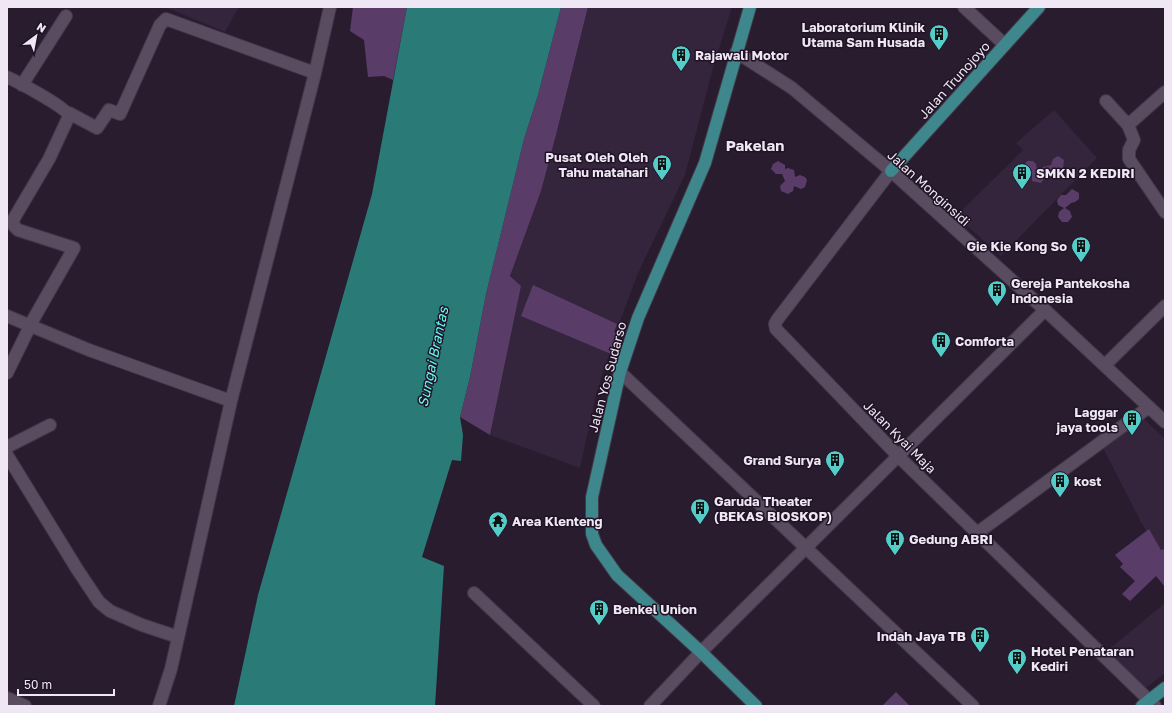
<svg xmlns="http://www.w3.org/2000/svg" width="1172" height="713" font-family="'Golos Text',sans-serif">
<rect width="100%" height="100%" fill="#291c2f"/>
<path fill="#34243c" d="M165,7h74l-14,25z
M588,7h144l-19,61 -28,107 -47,98 -18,48 -23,70 -17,77 -90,-33 31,-149 -11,-10 31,-85 15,-56z
M1054,110l43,48 -96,98 -45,-40 67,-66 -7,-7z
M1141,416l24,23v113l-3,2 -20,-30 -39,-76z
M1165,603v70l-23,18 -34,-41z"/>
<path fill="#5a3c69" d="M353,7h54l-14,73 -9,-4 -16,1 -4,-37 -14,-9z
M561,7h27l-32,128 -15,56 -31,85 11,10 -31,149 -30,-18 10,-40 16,-83 38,-155 14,-44z
M1058,156l6,4 -1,8 -8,1 -2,7 -4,2 -4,-1 -4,6 -9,-2v-7l-7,-3 -1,-5 3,-5h6l3,3 1,6 5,1 1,-4 8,-2 2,-6z
M778,161l7,4v4l3,-1 6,2 1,7 5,-2 5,2 2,3 -2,7 -4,2 -7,-3 -1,5 -5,3 -7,-3 -1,-5 5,-5 -3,-7h-6l-5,-5 2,-5z
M1072,189l7,4v6l-4,3 -4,1 -6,5 5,3 2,6 -4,5h-6l-4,-5 1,-5 5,-4 -6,-3 -1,-5 4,-5h5z
M533,285l84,39 -3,8 4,2 -7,20 -90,-38z
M1149,529l12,21 4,-1v38l-9,-11 -26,25 -8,-7 13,-13 -15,-14 3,-3 -8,-9z
M896,692l14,14h-28z"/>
<path fill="#2a7a77" d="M407,7h154l-23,88 -14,44 -38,155 -16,83 -10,40 3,18 -2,26 -9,-1 -30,97 22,9 -9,140h-201l24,-111 114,-401z"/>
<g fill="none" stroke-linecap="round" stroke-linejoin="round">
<defs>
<path id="minor" d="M964,7l41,38
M736,52l56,36 99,83 154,139 120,112
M7,77c11,5 59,30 62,39l-20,43 -36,61 1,6 4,4 56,18 -40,70 -27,55
M22,85l44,-69
M1165,92l-37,33 6,15 -5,10v9l36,53
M1106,101l22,24
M69,113l28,15 12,-18 11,4 40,-89 6,-6 149,54
M891,171l-114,149 -2,4 1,5 122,127 257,250
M7,316l82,34 142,51
M1105,365l60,-59
M620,372l353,334
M7,447l43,-22
M7,455l70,114 22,33 11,9 32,14 36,12
M977,533l172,-126
M474,593l120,113
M7,698l18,8
M159,706l12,-37 60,-268 84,-328 15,-66
M650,706l51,-54 344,-342"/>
<path id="major" d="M750,7l-45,156 -67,155 -18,54 -28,125v37l4,11 21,30 84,77 55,54
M891,171l148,-164
M1142,706l23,-18"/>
</defs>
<use href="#minor" stroke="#423847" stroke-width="14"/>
<use href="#major" stroke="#423847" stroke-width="14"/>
<use href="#minor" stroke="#594b60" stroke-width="12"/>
<use href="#major" stroke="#3e878c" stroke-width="12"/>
</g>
<defs>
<symbol id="building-pin" viewBox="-11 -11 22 30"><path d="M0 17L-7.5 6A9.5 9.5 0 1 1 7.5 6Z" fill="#54cdc8" stroke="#1f1325"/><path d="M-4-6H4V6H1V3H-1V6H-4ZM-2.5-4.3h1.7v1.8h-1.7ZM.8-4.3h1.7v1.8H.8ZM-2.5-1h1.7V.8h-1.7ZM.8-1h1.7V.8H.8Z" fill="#111"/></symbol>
<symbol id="temple-pin" viewBox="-11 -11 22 30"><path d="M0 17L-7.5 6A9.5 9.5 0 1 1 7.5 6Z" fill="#54cdc8" stroke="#1f1325"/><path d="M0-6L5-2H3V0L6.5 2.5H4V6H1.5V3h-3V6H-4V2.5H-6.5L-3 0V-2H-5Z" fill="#111"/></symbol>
</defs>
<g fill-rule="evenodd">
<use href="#building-pin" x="928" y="23" width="22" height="30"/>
<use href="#building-pin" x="670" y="44" width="22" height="30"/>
<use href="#building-pin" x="651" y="153" width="22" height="30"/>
<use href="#building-pin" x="1011" y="162" width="22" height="30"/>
<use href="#building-pin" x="1070" y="235" width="22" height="30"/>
<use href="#building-pin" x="986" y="279" width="22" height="30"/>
<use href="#building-pin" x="930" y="330" width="22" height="30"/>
<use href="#building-pin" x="1121" y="408" width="22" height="30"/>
<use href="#building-pin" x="824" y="449" width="22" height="30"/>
<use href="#building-pin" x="1049" y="470" width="22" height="30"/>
<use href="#building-pin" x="689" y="497" width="22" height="30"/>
<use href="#temple-pin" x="487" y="510" width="22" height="30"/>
<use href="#building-pin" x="884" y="528" width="22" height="30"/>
<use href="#building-pin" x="588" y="598" width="22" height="30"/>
<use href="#building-pin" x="969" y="625" width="22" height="30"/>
<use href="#building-pin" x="1006" y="647" width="22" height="30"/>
</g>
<g text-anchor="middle" stroke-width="3" stroke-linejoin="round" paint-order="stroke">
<g font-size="13" font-weight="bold" fill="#efe7f3" stroke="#1f1325" text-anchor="start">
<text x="925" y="32" text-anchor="end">Laboratorium Klinik<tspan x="925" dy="15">Utama Sam Husada</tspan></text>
<text x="695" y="60">Rajawali Motor</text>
<text x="648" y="162" text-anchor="end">Pusat Oleh Oleh<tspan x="648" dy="15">Tahu matahari</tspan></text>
<text x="1036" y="178">SMKN 2 KEDIRI</text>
<text x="1067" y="251" text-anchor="end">Gie Kie Kong So</text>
<text x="1011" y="288">Gereja Pantekosha<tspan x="1011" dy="15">Indonesia</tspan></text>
<text x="955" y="346">Comforta</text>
<text x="1118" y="417" text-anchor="end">Laggar<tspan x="1118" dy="15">jaya tools</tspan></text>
<text x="821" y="465" text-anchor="end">Grand Surya</text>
<text x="1074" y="486">kost</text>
<text x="714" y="506">Garuda Theater<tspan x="714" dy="15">(BEKAS BIOSKOP)</tspan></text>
<text x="512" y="526">Area Klenteng</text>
<text x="909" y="544">Gedung ABRI</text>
<text x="613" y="614">Benkel Union</text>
<text x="966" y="641" text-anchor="end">Indah Jaya TB</text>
<text x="1031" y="656">Hotel Penataran<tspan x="1031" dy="15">Kediri</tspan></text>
</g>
<g font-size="13" fill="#efe7f3" stroke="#1f1325">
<text transform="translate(954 80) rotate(-48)" y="5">Jalan Trunojoyo</text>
<text transform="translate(929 188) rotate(42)" y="5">Jalan Monginsidi</text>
<text transform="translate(607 377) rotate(-75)" y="5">Jalan Yos Sudarso</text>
<text transform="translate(900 437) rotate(45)" y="5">Jalan Kyai Maja</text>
</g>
<g font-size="14" font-style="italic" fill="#66faf4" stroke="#1f1325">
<text transform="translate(433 357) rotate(-78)" y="5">Sungai Brantas</text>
</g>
<g font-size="15" font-weight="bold" fill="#efe7f3" stroke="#1f1325">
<text x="755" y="151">Pakelan</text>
</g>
</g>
<rect width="1172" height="713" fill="none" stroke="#efe7f3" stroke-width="16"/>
<g transform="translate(36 36) rotate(32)" stroke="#1f1325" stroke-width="3" paint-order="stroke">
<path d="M0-3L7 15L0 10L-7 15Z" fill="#efe7f3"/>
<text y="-6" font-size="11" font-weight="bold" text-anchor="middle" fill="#efe7f3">N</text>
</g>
<path d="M18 689v6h96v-6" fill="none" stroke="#efe7f3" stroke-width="2"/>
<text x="24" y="689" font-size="12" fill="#efe7f3" stroke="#1f1325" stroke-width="3" paint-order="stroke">50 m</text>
</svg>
